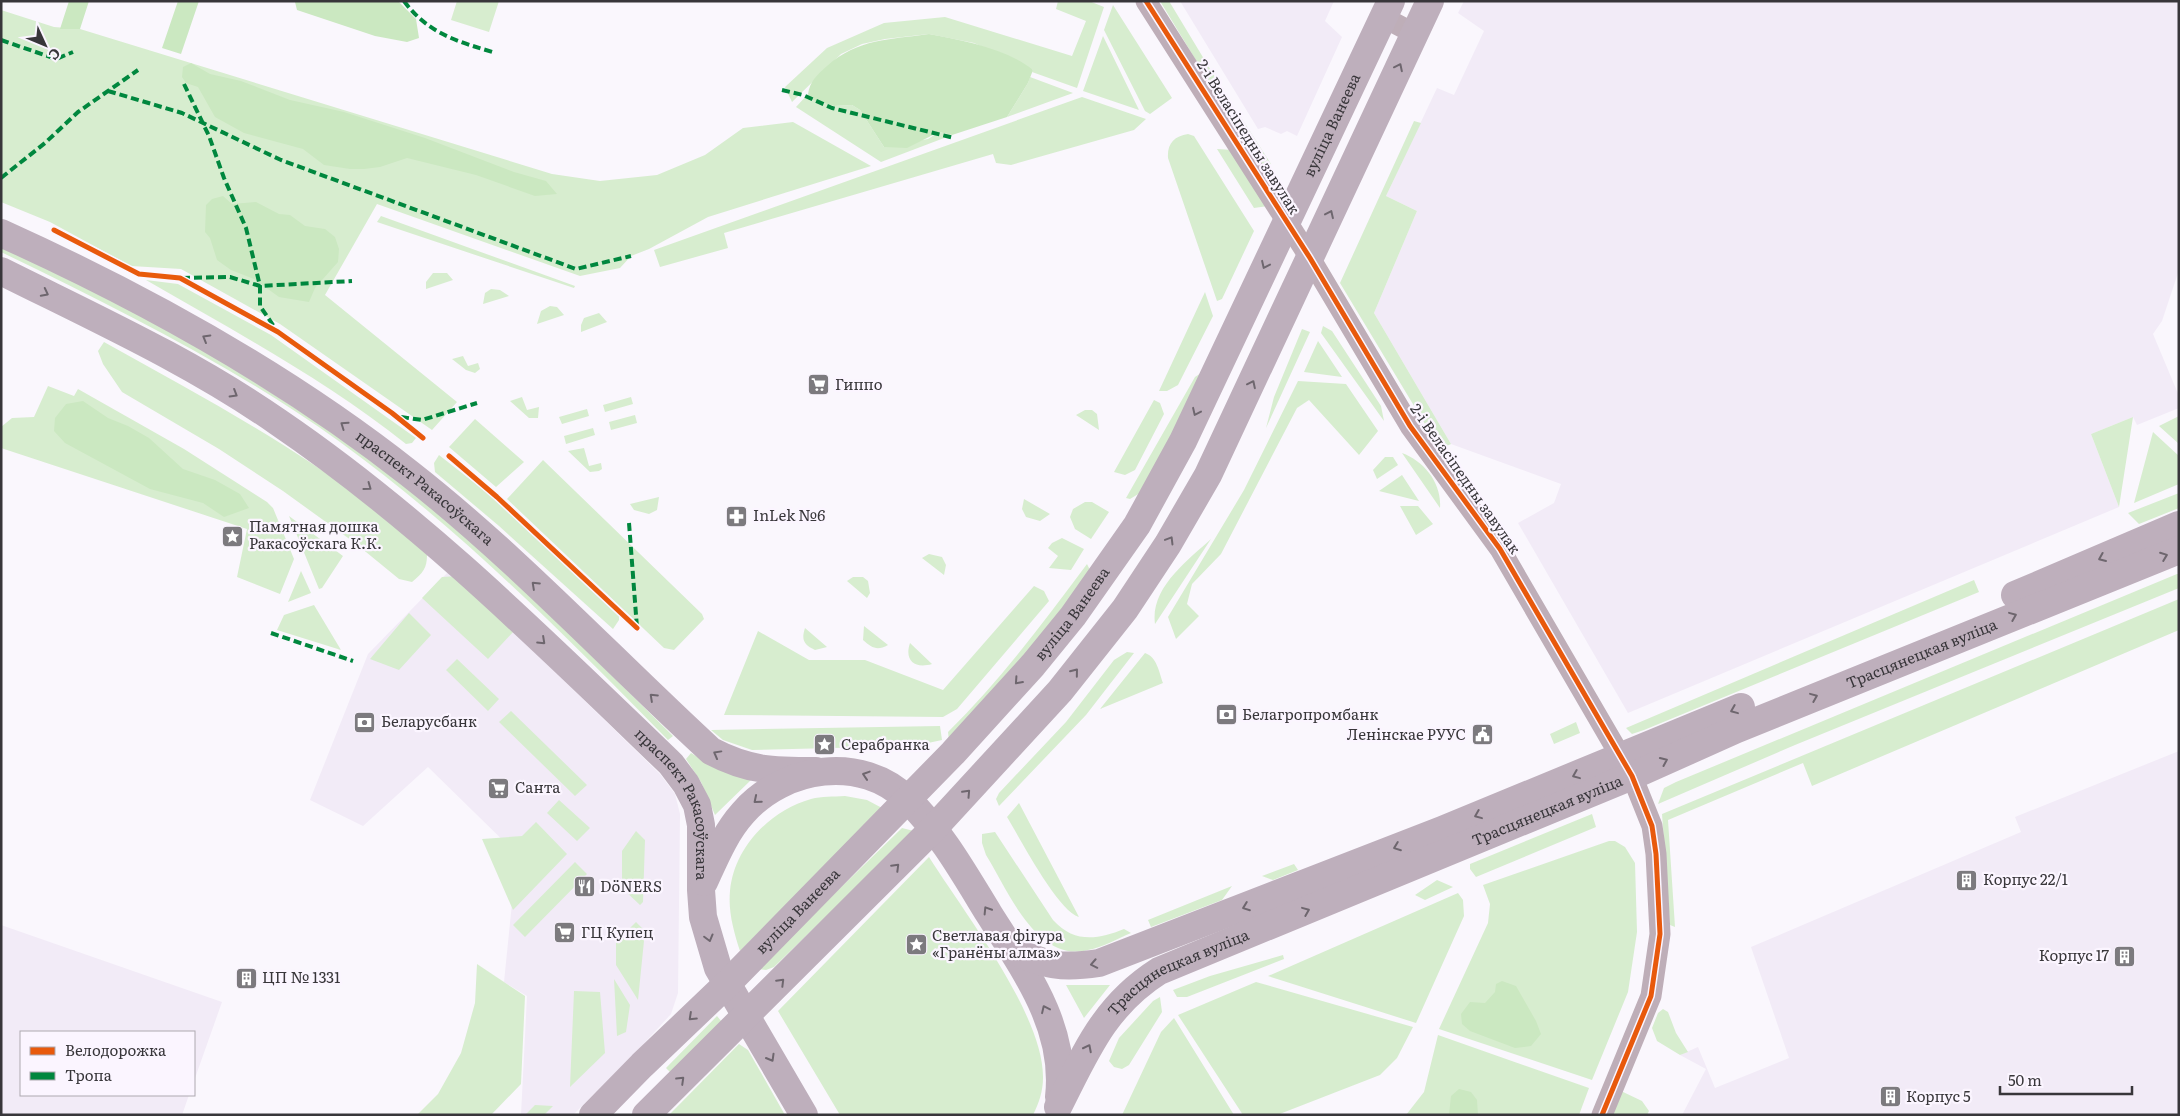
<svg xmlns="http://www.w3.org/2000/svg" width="2180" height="1116" font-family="Literata,serif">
<rect width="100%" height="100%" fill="#faf7fd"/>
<path fill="#f2ebf7" d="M1180,1h154l-9,20 17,16 -45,99 -10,-5 -6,3 -16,-7 -7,2z
M1464,1h715v269l-17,51 -9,13 26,62v12l-42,17 -4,-8 -42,17 28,73 -491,206 -110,-190 36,-20 7,-19 -110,-40 -77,-131 43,-102 -31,-15 51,-108 17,7 30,-64 -26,-18z
M450,570l210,204 15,20 5,20 -2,179 -7,21 -32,35 -66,66h-52l6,-119 -23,-14 13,-128 -89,-87 -65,59 -53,-26 58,-146z
M2179,751v364h-497l24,-46 -26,-14 18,-8 17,41 74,-30 -38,-111 270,-115 -6,-15z
M1,925l221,77 -28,79v-49h-173v63h168l-7,20h-181z"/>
<path fill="#d7edcf" d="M457,1h42l-10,31 -38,-12z
M1058,1h31l15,6 -27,81 -45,-16 1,-2 -59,-27 -45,-9 -44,5 -23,5 -21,10 -49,48 -7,-15 42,-39 57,-25 61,-6 127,39 14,-35 -30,-12z
M1160,1h9l64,106 -10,-2z
M1113,5l59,93 -22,16 -5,-3 -41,-81z
M1,10l53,17 26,2 472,145 48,7 57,-6 48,-20 38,-27 50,-6 78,44 -163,51 -59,32 -18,7 -11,12 -40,8 -203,-72 -52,91 132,107 -25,28 -152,-106 -99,-55 -50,-3 -81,-44 -49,-20z
M1103,36l36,74 -56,-19z
M1030,77l43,16 -66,24 21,-34z
M808,94l4,6 22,6 18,-1 8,5 24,37 44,-8 11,-7 13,3 -71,27 -85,-55z
M1082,97l64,22 -12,11 -123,35 -15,-2 -3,-9 -269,79 4,15 -68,19 -6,-17z
M1239,114l32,50 -5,4c-14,-12 -23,-32 -31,-48z
M1414,121l7,2 -35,73 31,15 -43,102 77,131 -11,5 -100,-166z
M1188,134l6,2 60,95 -32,68 -5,2 -49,-143c-1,-14 6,-22 20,-24z
M1217,149l16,1 35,56 -14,2z
M381,216l194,70 -1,2 -197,-66z
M1,243l185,95 187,120 129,109 171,169 -5,4c-103,-105 -208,-211 -328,-298 -106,-76 -222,-133 -339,-190z
M433,273h14l6,7 -27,9v-7z
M146,280l32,4 93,51 145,103 -4,5 -6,1c-80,-64 -172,-113 -260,-164z
M491,289l9,1 9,6 -26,8 2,-11z
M1205,292l8,24 -35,69 -11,6h-8z
M550,306l7,1 7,8 -27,9 4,-13z
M599,313l8,9 -26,10v-7l3,-7z
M1323,326l9,5 49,75 3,15 -63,-88z
M1302,329l8,3 -44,96 8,-31z
M1318,341l24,36 -38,-5z
M104,342c92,51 185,101 269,165 19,14 36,32 54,48 0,13 -4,18 -15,27l-13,-3 -44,-36 -72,-52 -64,-42 -97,-57 -19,-28 -5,-13z
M463,356l5,10 10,-3 2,6 -5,4 -9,-3 -14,-11z
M1201,373l4,1 -65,119 -10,6 -4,-1 69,-121z
M1298,381l48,3 32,47 -19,24 -50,-55 -12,8 -76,146 -29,30 -5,20 12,12 -23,23 -8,-22 76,-127z
M48,386l26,10 4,-7 106,60 83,53 6,6 21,51 -14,35 -43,-17 10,-48 -246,-81v-21l11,-9 22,-1z
M522,397l5,13 12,-3 -1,11h-9l-19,-17z
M631,397l2,7 -28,8 -2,-7z
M1154,400l6,3 4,11 -29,56 -10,5 -11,-3z
M587,409l2,7 -27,8 -3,-7z
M1085,410h7l5,4 2,16 -23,-15z
M635,415l2,8 -26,7 -2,-8z
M2179,416v28l-20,-18z
M2133,417l-14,90 -28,-73z
M475,419l49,43 -28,25 -47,-40z
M593,428l2,7 -29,9 -2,-8z
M2153,432l26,24v28l-45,19z
M584,448l5,18 12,-3 1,6 -3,2 -9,1 -22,-21z
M1402,453c22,8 40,30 38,55z
M439,455l56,44 124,117v4l-6,9 -114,-103 -64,-54 -1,-9z
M1385,457h8l5,8 -21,14 -4,-9z
M543,460l159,154 2,5 -30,31 -10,-2 -157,-149z
M1402,475l17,26 -40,-10z
M2179,493v15l-40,16 -11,-11z
M659,497l-2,13 -8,4 -15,-4 -4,-6z
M1024,499l26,15 -10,7 -14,-4 -4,-8z
M1085,502h7l17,10 -18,27 -16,-10 -5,-12 3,-8z
M1400,506h18l15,18 -17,11z
M289,516l54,40 -21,32 -3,1z
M1062,538l22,11 -13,21 -22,-2 9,-12 -10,-8 4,-5z
M1211,539l-56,85c-5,-36 32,-63 56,-85z
M929,554l13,3 4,8 -2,10 -22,-17z
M1087,564l3,6 -37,55 -104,116 -1,-9c52,-51 95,-109 139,-168z
M301,571l10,22 -23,9z
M2177,574h2v14l-384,157 -137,59 6,-16 12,-6z
M458,576l57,54 -27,29 -66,-61 20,-21z
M853,577h10l5,4 2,12 -3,5 -20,-17z
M1974,580l5,12 -335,138 -12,4 -6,-6z
M1034,586l10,5 5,10 -92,108 -14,8 -219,-2 34,-84 51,29h56l78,30z
M2179,599v31l-367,156 -9,-23 -135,57 7,107 -5,-2 -8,-111z
M314,605l27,45 -64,-20 7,-15z
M409,613l22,22 -32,35 -29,-11z
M864,626l24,19c-11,6 -16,3 -25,-5z
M805,628l22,19 -12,3c-11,-5 -14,-10 -10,-22z
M910,643l22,21c-17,5 -28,-3 -22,-21z
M1127,652l7,1 -48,62 -87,91 -3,-7 3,-6 67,-71 48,-62z
M1145,653c12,4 14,19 18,30l-63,26z
M457,659l42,40 -11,12 -42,-41z
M511,711l76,74 -12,11 -76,-74z
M1576,722l4,11 -26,11 -4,-10z
M940,726l2,14 -28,6 -162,4 -29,-10 -12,-10z
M691,753l24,15 36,12 -36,35 -14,-33 -15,-23z
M845,796l22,4 15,8 -142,143c-6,-19 -12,-39 -10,-60 4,-43 39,-80 81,-92 11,-3 22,-2 34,-3z
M559,800l31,28 -13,13 -30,-28z
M1019,803l60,114c-22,-7 -59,-79 -72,-100z
M1592,814l4,13 -120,50 -6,-8v-5z
M536,822l31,32 -54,56 -31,-71 40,-3z
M902,828l12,3 -140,136 -8,3 -9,-1z
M636,831l9,9 -2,62 -3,3 -18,-17v-37z
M995,832l58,88c21,23 44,20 71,9l7,4c-14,6 -28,14 -43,17 -52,13 -80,-60 -102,-95l-4,-12v-9z
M1609,841h6l10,6 10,16 2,69 -9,60 -36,88 -153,-51 49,-106 2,-19 -7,-19z
M929,857c34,54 115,158 114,221 0,13 -4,25 -10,37h-193l-62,-104z
M575,862l12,12 -62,63 -12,-12z
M1294,864l4,6 -25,10 -11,-4z
M1437,880l16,7 -28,13 -10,-5z
M1232,886l-10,14 -71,27 -3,-7z
M1458,893l5,7 1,16 -48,107 -148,-47z
M636,922l9,9 -7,69 -22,-35v-23z
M1283,955l1,4 -97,38h-10l-4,-7 37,-14z
M477,964l48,32 -4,88 -30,31h-74l21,-21 23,-41 14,-50z
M614,979l16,26 -4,27 -9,4z
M1256,982l157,45 -16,31 -17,17 -103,40h-34l-65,-100z
M1066,985h44l-26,33z
M574,991l26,1 5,61 -35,34z
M1160,997l2,15 -33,53 -7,4 -8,-2 -5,-6 10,-23 34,-37z
M1663,1009l5,3 8,21 12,19 -8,3 -23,-14 -5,-13 6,-15z
M717,1016l5,6 -51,51 -5,-5z
M1174,1018l60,97h-112l39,-83z
M1438,1035l151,53 -10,27h-173l18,-23z
M739,1044l9,6 37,65h-116z
M1621,1091l21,10 7,10 -2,4h-36z
M535,1105l18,1 -9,9h-19z"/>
<path fill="#cbe8c1" d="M69,1h20l-9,28h-20z
M178,1h21l-18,53 -19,-6z
M297,1h101l18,18 3,19 -12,4 -32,-6 -78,-26 -2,-8z
M929,34c33,6 79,15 104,36l-5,13 -21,34 -55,18 -13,-3 -32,16 -23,-1 -24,-37 -8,-5 -18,1 -22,-6 -4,-6c2,-13 9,-19 19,-28 32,-28 62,-26 102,-32z
M191,63l19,11 31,7 49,19 54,12 81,26 89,34 32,9 11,13 -22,2 -59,-21 -69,-17 -27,9 -16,2h-14l-26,-4 -21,-16 -59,-16 -29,-16 -17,-30 -12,-4 -4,-6 1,-10z
M223,196l9,8 24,-2 23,12 11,1 15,11 20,3 10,8 4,12 -1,13 -23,26 -6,14 -30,-5 -25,-18 -23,-9 -14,-10 -7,-22 -5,-6 1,-27 6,-6z
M83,401l25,17 20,8 21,12 34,31 32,11 25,14 9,14 -25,9 -21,-14 -53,-14 -85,-46 -11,-12 1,-13 11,-14z
M1502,981l14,5 20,35 5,13 -10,12 -16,2 -45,-17 -8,-7 -1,-10 9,-12 15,1 10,-11 1,-8z
M1459,1089l12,3 6,8 1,15h-29l2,-19z"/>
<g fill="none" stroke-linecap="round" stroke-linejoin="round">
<path stroke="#beaeb8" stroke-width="21" d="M1146,1l164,257 100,168 90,123 132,227 20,50 4,28 4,80 -9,62 -49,119
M1383,17l32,17"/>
<g stroke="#beafbc" stroke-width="28">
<path id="s1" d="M1,233c144,65 285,143 409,241 106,83 201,185 301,277 38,20 62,20 105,20"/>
<path id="s2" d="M1,271c94,47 191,91 277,151 144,98 268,222 393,342l15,20 11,21 4,20v65l2,27 15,51 86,147"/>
<path d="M2015,595l164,-70"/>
<path d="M704,882c11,-24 21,-49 39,-69 41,-47 119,-59 165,-13 33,32 57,75 81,114 36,57 78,113 70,183"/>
<path d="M1013,951c36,14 46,18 86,12l343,-133 299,-123"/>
<path id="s3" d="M1058,1107c28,-55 46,-101 101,-136l473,-195 105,-47 442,-179"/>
<path id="s4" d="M593,1115l49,-50 85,-81 226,-231 80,-88 40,-49 64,-91 46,-84 208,-440"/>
<path d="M646,1115l287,-286 127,-138 65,-82 43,-65 40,-69 222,-474"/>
</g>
<path stroke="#00873e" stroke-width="4" stroke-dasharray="8 4" stroke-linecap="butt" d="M404,1c24,33 55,41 92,52
M1,40l55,19 17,-7
M184,84l25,52 15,42 22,50 14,58v20l15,22
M782,90l21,5 29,13 122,30
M108,91l74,22 99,47 295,109 55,-13
M1,178l44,-35 33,-31 60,-42
M182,278l48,-1 30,9 92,-5
M401,417l21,3 55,-17
M629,523l8,105
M271,633l82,28"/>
<defs>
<path id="cycleway" d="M1146,1l164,257 100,168 90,123 132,227 20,50 4,28 4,80 -9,62 -49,119
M54,230l85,44 41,4 98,54 114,81 31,25
M449,456l48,41 140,131"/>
</defs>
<use href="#cycleway" stroke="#fbf5ff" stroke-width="8"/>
<use href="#cycleway" stroke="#e8590c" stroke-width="5"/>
</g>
<defs><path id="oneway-chevron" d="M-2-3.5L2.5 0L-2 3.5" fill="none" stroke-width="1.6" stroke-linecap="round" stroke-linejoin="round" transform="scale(1.25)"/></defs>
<g stroke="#6e666e">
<use href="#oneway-chevron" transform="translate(1399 67) rotate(-64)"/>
<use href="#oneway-chevron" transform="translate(1330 214) rotate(-65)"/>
<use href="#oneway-chevron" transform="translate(1265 265) rotate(115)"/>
<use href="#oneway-chevron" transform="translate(45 293) rotate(27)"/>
<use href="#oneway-chevron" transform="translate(206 338) rotate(-150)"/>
<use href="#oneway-chevron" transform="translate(1252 384) rotate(-64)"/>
<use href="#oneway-chevron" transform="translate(234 394) rotate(31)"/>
<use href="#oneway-chevron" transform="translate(1196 412) rotate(115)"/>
<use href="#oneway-chevron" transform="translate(344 425) rotate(-145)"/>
<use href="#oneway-chevron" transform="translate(368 487) rotate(36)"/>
<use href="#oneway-chevron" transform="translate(1170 540) rotate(-59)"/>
<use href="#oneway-chevron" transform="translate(2164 556) rotate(-21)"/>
<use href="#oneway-chevron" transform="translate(2102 558) rotate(157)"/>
<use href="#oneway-chevron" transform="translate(535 585) rotate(-137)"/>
<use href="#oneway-chevron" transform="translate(2013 616) rotate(-22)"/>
<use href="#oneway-chevron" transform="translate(542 641) rotate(43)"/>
<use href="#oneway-chevron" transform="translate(1075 672) rotate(-51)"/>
<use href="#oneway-chevron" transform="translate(1018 681) rotate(132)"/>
<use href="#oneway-chevron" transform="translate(653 697) rotate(-137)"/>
<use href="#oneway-chevron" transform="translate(1814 697) rotate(-22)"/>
<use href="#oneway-chevron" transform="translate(1734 710) rotate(158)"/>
<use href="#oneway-chevron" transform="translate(717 754) rotate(-151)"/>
<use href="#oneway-chevron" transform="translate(1664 761) rotate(-24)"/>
<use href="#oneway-chevron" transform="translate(866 775) rotate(-162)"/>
<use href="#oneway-chevron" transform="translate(1576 775) rotate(158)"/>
<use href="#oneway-chevron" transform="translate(967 793) rotate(-47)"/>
<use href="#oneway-chevron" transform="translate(757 800) rotate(140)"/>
<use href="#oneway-chevron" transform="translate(1478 815) rotate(158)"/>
<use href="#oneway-chevron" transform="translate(1397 847) rotate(159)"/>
<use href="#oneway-chevron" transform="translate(896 867) rotate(-45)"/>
<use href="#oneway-chevron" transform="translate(1246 907) rotate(159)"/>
<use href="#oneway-chevron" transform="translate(987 910) rotate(-122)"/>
<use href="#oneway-chevron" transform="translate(1306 911) rotate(-22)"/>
<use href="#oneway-chevron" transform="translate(709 938) rotate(75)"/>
<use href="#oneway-chevron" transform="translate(1094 964) rotate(169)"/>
<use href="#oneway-chevron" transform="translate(781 982) rotate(-45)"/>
<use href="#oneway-chevron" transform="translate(1045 1009) rotate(-115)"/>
<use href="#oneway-chevron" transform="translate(692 1017) rotate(137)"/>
<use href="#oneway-chevron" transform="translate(1088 1048) rotate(-63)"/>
<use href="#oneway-chevron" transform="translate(771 1058) rotate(60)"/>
<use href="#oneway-chevron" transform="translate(681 1080) rotate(-44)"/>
</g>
<defs>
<symbol id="supermarket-square" viewBox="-11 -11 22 22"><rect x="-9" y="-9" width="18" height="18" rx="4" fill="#7c7a7e" stroke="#fbf5ff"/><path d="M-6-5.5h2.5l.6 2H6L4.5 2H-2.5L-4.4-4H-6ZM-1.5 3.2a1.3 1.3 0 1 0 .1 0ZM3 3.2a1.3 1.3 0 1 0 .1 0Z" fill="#fff"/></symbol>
<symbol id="pharmacy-square" viewBox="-11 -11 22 22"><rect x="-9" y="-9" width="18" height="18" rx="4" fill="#7c7a7e" stroke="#fbf5ff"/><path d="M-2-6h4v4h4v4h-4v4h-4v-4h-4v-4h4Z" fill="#fff"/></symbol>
<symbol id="sight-square" viewBox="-11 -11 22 22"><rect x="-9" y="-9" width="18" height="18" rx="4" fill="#7c7a7e" stroke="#fbf5ff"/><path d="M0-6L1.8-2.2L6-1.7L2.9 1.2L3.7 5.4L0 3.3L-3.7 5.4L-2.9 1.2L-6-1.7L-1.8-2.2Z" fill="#fff"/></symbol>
<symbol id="bank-square" viewBox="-11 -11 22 22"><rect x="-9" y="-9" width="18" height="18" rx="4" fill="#7c7a7e" stroke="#fbf5ff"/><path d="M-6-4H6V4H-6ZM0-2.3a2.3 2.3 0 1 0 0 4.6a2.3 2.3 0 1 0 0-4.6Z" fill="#fff"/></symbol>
<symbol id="civic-square" viewBox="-11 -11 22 22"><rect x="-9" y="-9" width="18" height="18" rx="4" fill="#7c7a7e" stroke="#fbf5ff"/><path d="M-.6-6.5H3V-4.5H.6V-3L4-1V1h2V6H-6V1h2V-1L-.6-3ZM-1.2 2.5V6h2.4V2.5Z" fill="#fff"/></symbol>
<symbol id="building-square" viewBox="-11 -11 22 22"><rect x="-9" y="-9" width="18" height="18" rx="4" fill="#7c7a7e" stroke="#fbf5ff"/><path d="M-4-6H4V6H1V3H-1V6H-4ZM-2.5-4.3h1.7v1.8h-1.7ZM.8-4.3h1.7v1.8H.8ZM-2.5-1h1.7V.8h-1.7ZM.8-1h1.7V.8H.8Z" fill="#fff"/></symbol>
<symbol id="restaurant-square" viewBox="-11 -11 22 22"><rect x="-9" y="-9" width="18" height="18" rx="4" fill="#7c7a7e" stroke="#fbf5ff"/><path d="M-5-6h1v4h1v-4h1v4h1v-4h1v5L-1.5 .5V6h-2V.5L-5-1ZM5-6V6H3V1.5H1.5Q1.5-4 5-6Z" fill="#fff"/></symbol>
</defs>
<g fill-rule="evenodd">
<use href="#supermarket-square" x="806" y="372" width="25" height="25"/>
<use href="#pharmacy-square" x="724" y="504" width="25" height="25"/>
<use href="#sight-square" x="220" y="524" width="25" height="25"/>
<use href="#bank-square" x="1214" y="702" width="25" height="25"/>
<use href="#bank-square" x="352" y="710" width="25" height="25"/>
<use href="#civic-square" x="1470" y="722" width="25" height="25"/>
<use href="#sight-square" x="812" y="732" width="25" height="25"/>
<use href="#supermarket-square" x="486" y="776" width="25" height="25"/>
<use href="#building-square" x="1954" y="868" width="25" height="25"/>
<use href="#restaurant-square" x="572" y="874" width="25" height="25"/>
<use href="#supermarket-square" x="552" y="920" width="25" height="25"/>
<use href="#sight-square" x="904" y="932" width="25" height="25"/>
<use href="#building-square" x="2112" y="944" width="25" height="25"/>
<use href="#building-square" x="234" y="966" width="25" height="25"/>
<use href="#building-square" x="1878" y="1084" width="25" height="25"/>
</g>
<g text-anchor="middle" stroke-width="4.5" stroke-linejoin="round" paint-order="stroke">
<g font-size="15" fill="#38363a" stroke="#fbf5ff">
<text dy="5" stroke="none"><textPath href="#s4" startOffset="1249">вуліца Ванеева</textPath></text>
<text transform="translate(1248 137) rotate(58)" y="5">2-і Веласіпедны завулак</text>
<text transform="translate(1465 479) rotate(55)" y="5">2-і Веласіпедны завулак</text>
<text dy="5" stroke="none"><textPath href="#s1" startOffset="496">праспект Ракасоўскага</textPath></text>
<text dy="5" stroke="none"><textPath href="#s4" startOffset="694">вуліца Ванеева</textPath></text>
<text dy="5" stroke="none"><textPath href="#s3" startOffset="998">Трасцянецкая вуліца</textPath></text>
<text dy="5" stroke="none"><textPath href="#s2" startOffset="876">праспект Ракасоўскага</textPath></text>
<text dy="5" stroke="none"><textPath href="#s3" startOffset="592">Трасцянецкая вуліца</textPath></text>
<text dy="5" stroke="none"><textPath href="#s4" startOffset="289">вуліца Ванеева</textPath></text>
<text dy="5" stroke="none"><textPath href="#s3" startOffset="188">Трасцянецкая вуліца</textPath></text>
</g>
<g font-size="15" fill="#38363a" stroke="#fbf5ff" text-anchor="start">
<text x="835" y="390">Гиппо</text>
<text x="753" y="521">InLek №6</text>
<text x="249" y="532">Памятная дошка<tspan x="249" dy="17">Ракасоўскага К.К.</tspan></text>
<text x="1242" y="720">Белагропромбанк</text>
<text x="381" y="727">Беларусбанк</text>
<text x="1466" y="740" text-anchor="end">Ленінскае РУУС</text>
<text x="841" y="750">Серабранка</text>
<text x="515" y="793">Санта</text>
<text x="1983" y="885">Корпус 22/1</text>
<text x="600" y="892">DöNERS</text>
<text x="581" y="938">ГЦ Купец</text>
<text x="932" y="941">Светлавая фігура<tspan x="932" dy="17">«Гранёны алмаз»</tspan></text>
<text x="2109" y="961" text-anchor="end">Корпус 17</text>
<text x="262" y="983">ЦП № 1331</text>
<text x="1906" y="1102">Корпус 5</text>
</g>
</g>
<rect width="2180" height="1116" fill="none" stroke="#38363a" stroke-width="5"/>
<rect x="20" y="1031" width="175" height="65" fill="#fbf5ff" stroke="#ada9b0"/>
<rect x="30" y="1047" width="25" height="8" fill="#e8590c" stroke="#ada9b0"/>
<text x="65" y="1056" font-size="15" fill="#38363a">Велодорожка</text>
<rect x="30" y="1072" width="25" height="8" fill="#00873e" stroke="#ada9b0"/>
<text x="65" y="1081" font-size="15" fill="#38363a">Тропа</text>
<g transform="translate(45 45) rotate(134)" stroke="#fbf5ff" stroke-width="4" paint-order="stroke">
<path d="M0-4L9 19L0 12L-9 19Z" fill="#38363a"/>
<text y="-8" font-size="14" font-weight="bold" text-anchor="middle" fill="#38363a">С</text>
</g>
<path d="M2000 1086v8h132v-8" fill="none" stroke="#38363a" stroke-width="2.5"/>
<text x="2008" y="1086" font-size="15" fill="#38363a" stroke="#fbf5ff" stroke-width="4" paint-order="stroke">50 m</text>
</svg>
